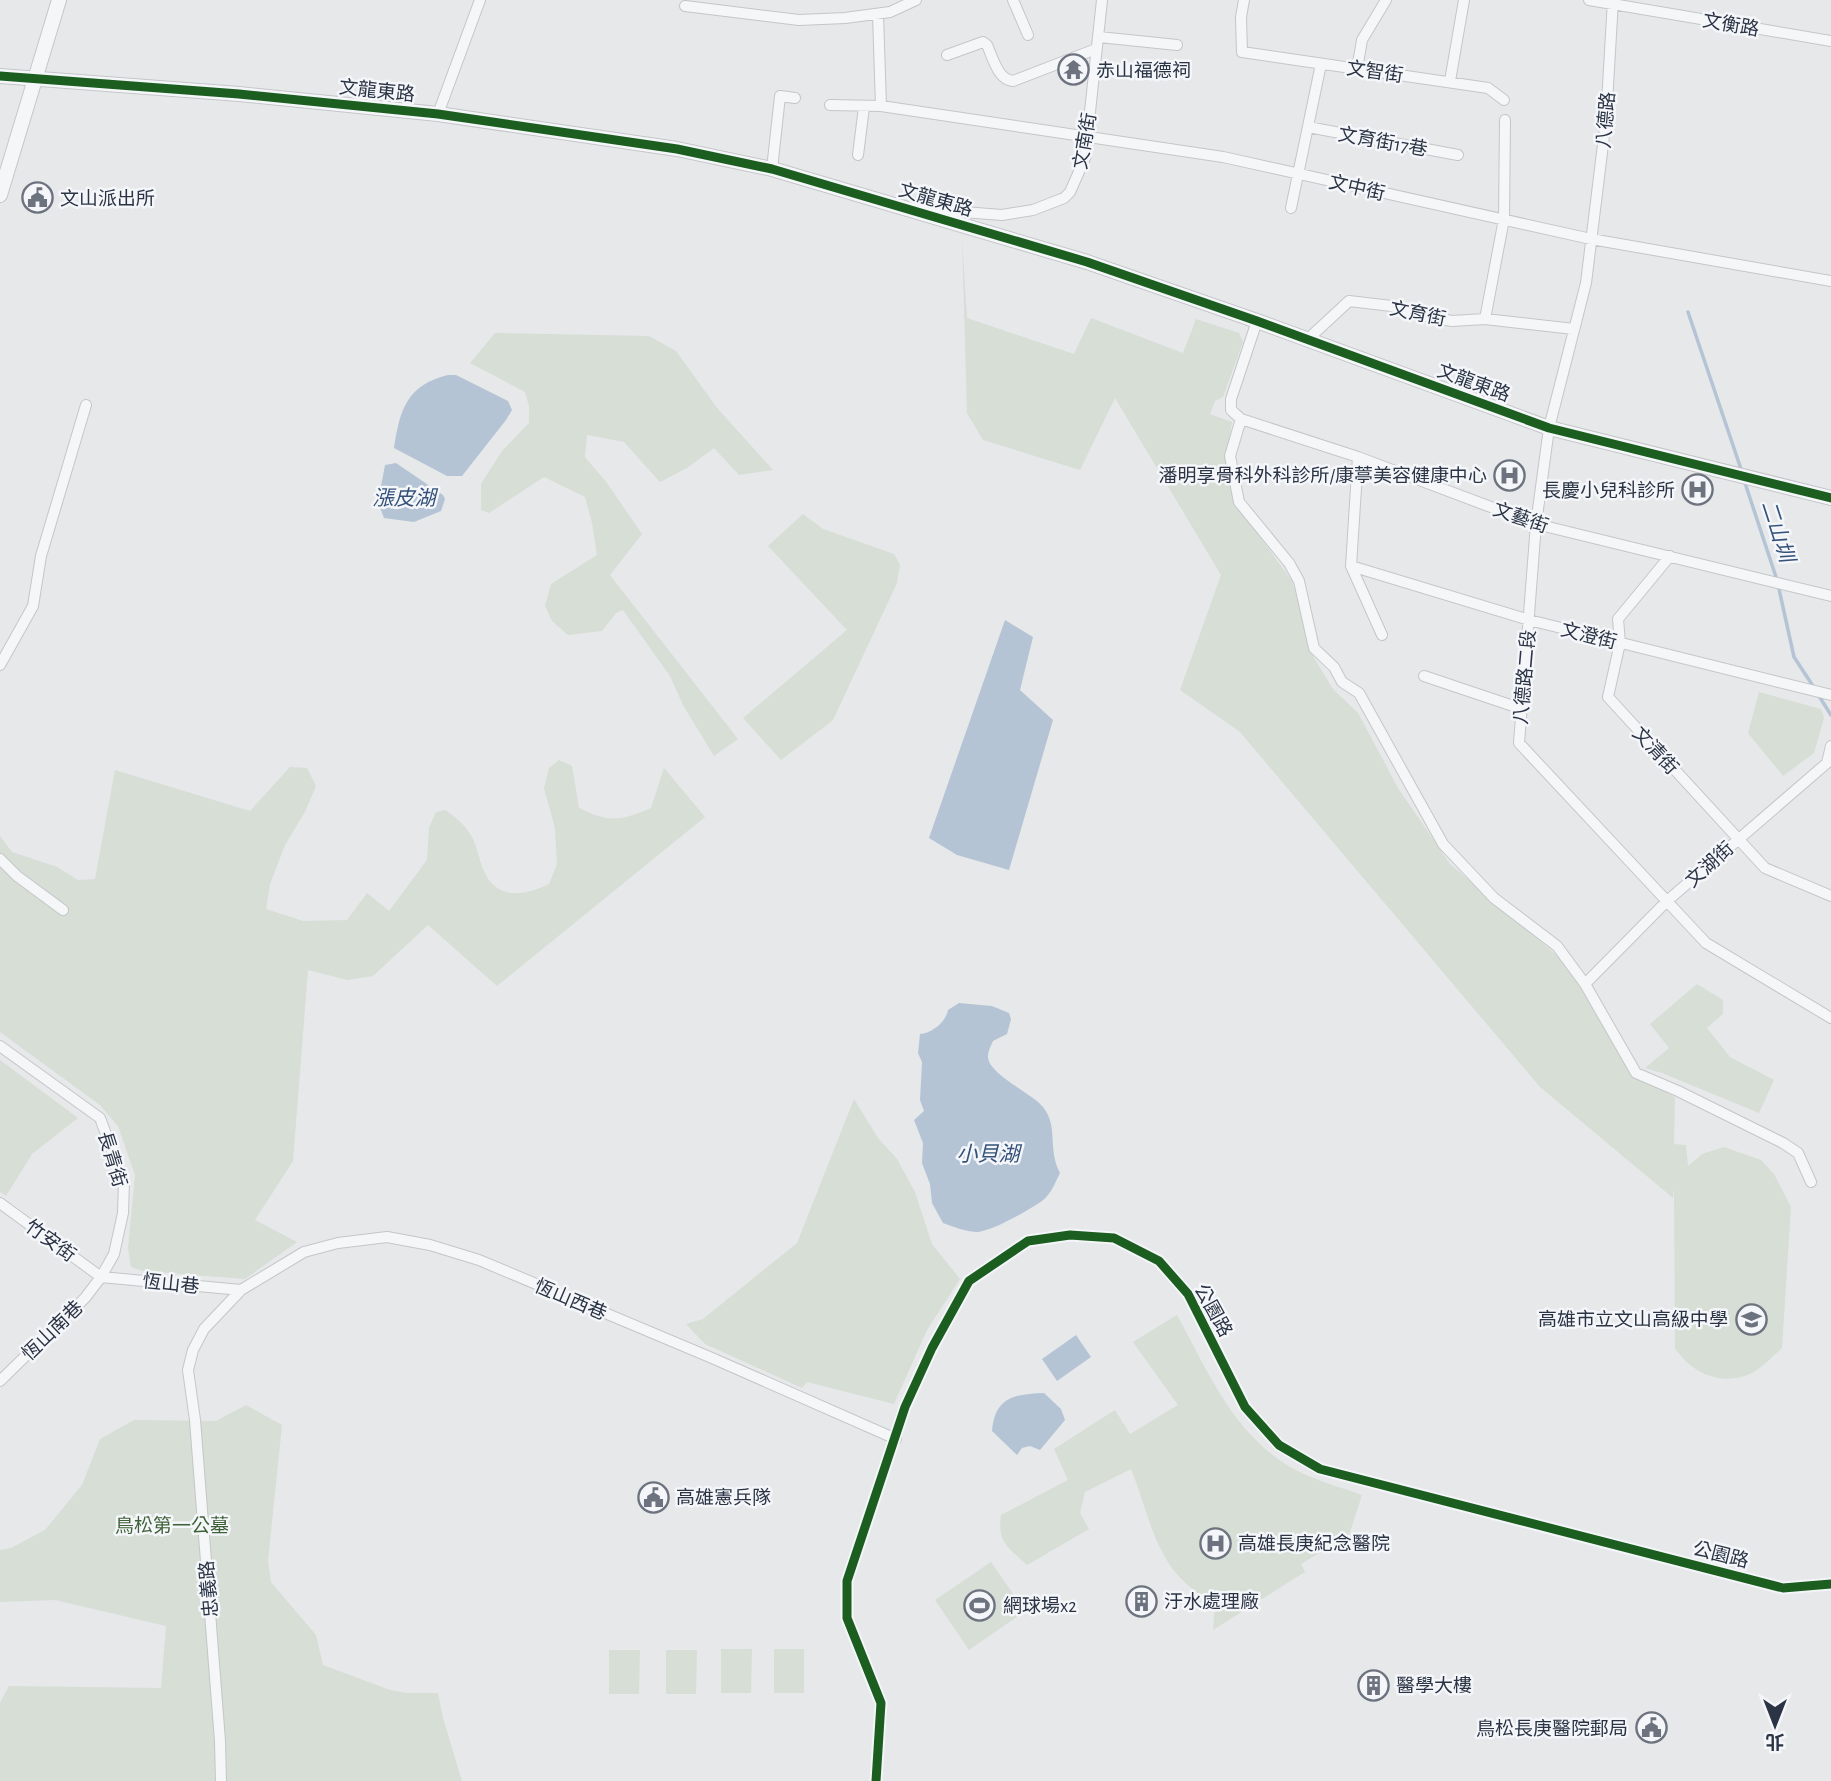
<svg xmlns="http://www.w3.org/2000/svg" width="1831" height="1781" font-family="'Alegreya Sans','Noto Sans TC',sans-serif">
<rect width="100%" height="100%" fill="#e6e8ea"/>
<path fill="#d6ded6" d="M962,238l5,80 107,36 17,-36 92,35 13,-34 43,14 4,9 -20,55 -8,4 -5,13 22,8 -6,34 8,45 58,80 22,77 19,31 25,24 40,75 52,76 103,88 19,20 61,103 42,22 -1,47 12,1 2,21 14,-12 22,-7 37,13 13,14 17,33 -9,141c-9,8 -19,19 -30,25 -29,14 -60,1 -77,-25l-1,-160 -1,10 -133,-111 -300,-355 -60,-42 41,-115 -106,-177 -35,72 -97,-30 -16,-27z
M495,333l154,3 27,15 41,57 56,62 -34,5 -25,-27 -27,20 -27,14 -36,-40 -37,-7 -2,22 22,26 35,51 -32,41 128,164 -24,17 -31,-51 -13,-29 -47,-66 -7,3 -14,18 -34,4 -16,-14 -7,-15 6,-22 46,-29 -5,-32 -7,-26 -41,-20 -55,36 -8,-3v-26l21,-33 27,-28v-17l-4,-14 -55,-29z
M803,514l20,15 71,25 6,11 -3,18 -64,137 -52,40 -38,-42 104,-88 -79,-84z
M1759,692l62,17 3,9 -10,35 -31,23 -35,-43z
M559,760l13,6 7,42c31,15 41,13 72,0l13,-40 41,49 -208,169 -69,-61 -55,51 -26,4 -39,-10 -15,191 -38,59 42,22 -52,37 -102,-8 -12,-4 -3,-19 7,-73 -17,-49 -18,-21 -100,-73v-196l12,16 45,15 21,13 17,-1 20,-109 135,41 40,-44 17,1 9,18 -11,26 -20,33 -15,39 -4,25 37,12 44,-1 20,-27 22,18 38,-51 2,-32 7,-16 9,-2c12,8 20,15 27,27 5,10 7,22 11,32 13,32 41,27 66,15l8,-20 -2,-36 -11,-40 5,-20z
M1697,984l26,16v14l-16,14 23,29 44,23 -15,33 -97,-40 -17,-5 24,-20 -19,-24z
M0,1060l78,58 -46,36 -26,42 -6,-4z
M854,1099l24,39 19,21 18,33 17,52 28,35 -33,51 -33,74 -87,-22 -5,6 -97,-44 -19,-20 17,-5 94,-76z
M1177,1315c34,62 60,129 129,160 18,8 37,13 56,20l-13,40 -48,29 4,8 -92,58 2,-27c-59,-29 -62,-79 -84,-134l-46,23 -5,21 9,16 -62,36c-19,-18 -30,-22 -26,-50l67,-35 -14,-31 61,-39 15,24 48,-29 -45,-63z
M246,1405l36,20 -14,136 3,21 45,53 7,30 67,25 17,3h31l5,25 19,63h-462v-78l9,-17 152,2 5,-62 -111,-26 -55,2v-52l11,-2 34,-18 37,-45 18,-46 34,-19 82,1z
M991,1562l34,49 -56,39 -34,-50z
M721,1649h31l-1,44h-30z
M774,1649h30v44h-30z
M609,1650h31l-1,44h-30z
M666,1650h31l-1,44h-30z"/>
<path fill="#b4c4d5" d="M448,375h8l52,26 4,9 -6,10 -44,56h-15l-53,-28c6,-39 13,-63 54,-73z
M396,463l47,32 2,4 -4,12 -27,11 -30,-4 -6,-16 7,-37z
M1005,620l28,17 -13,53 33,30 -44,150 -52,-15 -28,-17z
M959,1003l33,3 17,7 2,6 -4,15 -14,7c-2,4 -5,11 -5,15 -1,18 44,37 55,51 16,20 4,41 17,66 -5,10 -9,21 -18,28 -13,9 -51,31 -66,31 -12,-1 -22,-5 -33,-9l-11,-20 -2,-19 -8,-21 1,-20 -9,-23 10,-9 -4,-11 2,-38 -4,-9 2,-19c12,-1 26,-12 28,-24z
M1076,1335l15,22 -34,24 -15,-22z
M1044,1393l17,16 4,11 -25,30 -10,-4 -8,2 -5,7 -25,-24c3,-33 21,-37 52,-38z"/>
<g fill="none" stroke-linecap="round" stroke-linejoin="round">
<path stroke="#b4c4d5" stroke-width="3.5" d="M1688,312l54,160
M1745,483l32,97 17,77 19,29
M1819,696l12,19"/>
<defs>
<path id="minor" d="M1013,0l15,35
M1244,0l-3,17 1,35 246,36 16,12
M1589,0l242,41
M1613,0l-7,120 -20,163 -37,145 -13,96 -17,219 187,200 125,75
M685,6l114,14 46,-2 45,-6 26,-12
M878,14l3,92 342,51 368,82 240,42
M1099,37l78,8
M947,55l36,-13 4,3c6,13 11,35 26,36l83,-32
M1357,69l5,-29 24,-40
M1450,81l14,-81
M830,105l51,1
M438,114l42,-114
M1308,127l150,28
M858,155l6,-48
M772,169l8,-73 15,2
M1291,208l30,-144
M924,209l78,6 31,-5 31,-12 6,-6 15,-34 17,-158
M1485,319l89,10
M1257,321l-26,78v11l10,9 117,38 178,67 295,72
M1308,339l41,-38 51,6 15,7 37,7 33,-2 19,-100 1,-99
M1241,419l-11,37 9,46 50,61 10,18 15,67 20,19 8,15 17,11 84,151 51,54 63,48 28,38 51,89 42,18 105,52 15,10 13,29
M1358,457l-7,109 31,69
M1670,556l-52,63 2,24 -12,54 157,171 66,28
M1351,566l178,54 302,75
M0,665l33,-59 8,-50 45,-151
M1424,676l98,33
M0,859l17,17 46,34
M1585,984l82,-83 160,-138 4,-17
M0,1046l100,72 24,64 -1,31 -9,41 -13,23 -16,21 -85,83
M0,1203l101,74
M101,1277l140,13
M221,1781l-1,-40 -25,-321 -7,-50 5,-20 11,-21 37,-39 63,-38 34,-9 49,-6 43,8 49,15 233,98 184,81
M876,1781l5,-78 -34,-85v-37l58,-174 27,-59 37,-67 59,-40 42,-6 44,3 45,23 29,33 57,113 34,38 41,24 463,119 48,-4"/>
<path id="tertiary" d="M0,76l239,18 199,20 239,35 95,20 315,93 170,59 292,107 282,70
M0,195l59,-195"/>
</defs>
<use href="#minor" stroke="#c4c6c8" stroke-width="12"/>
<use href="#tertiary" stroke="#c4c6c8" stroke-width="16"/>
<use href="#minor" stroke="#f5f6f7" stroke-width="10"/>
<use href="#tertiary" stroke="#f5f6f7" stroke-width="14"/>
<defs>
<path id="cycleway" d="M0,76l239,18 199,20 239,35 95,20 315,93 170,59 292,107 282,70
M876,1781l5,-78 -34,-85v-37l58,-174 27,-59 37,-67 59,-40 42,-6 44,3 45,23 29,33 57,113 34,38 41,24 463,119 48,-4"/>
</defs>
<use href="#cycleway" stroke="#f4f6f9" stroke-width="13"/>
<use href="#cycleway" stroke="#1b5e20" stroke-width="9"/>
</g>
<defs>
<symbol id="temple-ring" viewBox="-11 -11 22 22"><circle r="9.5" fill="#f4f6f9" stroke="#6c737f" stroke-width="1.5"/><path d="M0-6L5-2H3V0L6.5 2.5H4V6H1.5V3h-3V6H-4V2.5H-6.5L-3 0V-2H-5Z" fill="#6c737f"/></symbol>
<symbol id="civic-ring" viewBox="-11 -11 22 22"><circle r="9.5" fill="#f4f6f9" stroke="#6c737f" stroke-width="1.5"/><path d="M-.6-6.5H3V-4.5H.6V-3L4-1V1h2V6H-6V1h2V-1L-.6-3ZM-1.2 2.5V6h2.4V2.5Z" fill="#6c737f"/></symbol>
<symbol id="hospital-ring" viewBox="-11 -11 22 22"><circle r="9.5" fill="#f4f6f9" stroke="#6c737f" stroke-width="1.5"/><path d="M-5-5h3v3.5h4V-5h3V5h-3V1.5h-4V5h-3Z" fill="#6c737f"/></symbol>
<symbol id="school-ring" viewBox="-11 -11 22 22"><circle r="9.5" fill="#f4f6f9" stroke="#6c737f" stroke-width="1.5"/><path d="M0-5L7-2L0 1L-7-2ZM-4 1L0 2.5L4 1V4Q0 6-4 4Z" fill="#6c737f"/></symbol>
<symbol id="building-ring" viewBox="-11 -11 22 22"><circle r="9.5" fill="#f4f6f9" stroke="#6c737f" stroke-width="1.5"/><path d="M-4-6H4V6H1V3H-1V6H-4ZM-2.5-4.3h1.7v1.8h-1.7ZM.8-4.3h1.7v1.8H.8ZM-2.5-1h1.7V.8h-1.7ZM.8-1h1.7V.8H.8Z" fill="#6c737f"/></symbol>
<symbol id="stadium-ring" viewBox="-11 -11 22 22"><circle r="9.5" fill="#f4f6f9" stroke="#6c737f" stroke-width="1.5"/><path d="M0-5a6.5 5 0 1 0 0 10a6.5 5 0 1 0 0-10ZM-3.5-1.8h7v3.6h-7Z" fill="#6c737f"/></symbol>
</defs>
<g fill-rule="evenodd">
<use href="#temple-ring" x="1056" y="52" width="35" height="35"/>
<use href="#civic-ring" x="20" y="180" width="35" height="35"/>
<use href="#hospital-ring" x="1492" y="458" width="35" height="35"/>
<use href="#hospital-ring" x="1680" y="472" width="35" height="35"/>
<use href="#school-ring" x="1734" y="1302" width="35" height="35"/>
<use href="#civic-ring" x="636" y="1480" width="35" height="35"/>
<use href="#hospital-ring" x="1198" y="1526" width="35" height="35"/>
<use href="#building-ring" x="1124" y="1584" width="35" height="35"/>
<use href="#stadium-ring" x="962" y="1588" width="35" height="35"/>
<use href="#building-ring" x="1356" y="1668" width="35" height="35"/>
<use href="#civic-ring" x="1634" y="1710" width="35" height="35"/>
</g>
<g text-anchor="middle" stroke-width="5" stroke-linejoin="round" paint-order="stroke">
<g font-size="19" fill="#2b3445" stroke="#f4f6f9">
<text transform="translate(1731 24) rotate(10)" y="7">文衡路</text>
<text transform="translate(1375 71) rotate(8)" y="7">文智街</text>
<text transform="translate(377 90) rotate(6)" y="7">文龍東路</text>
<text transform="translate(1605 120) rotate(-85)" y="7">八德路</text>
<text transform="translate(1084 141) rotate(-80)" y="7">文南街</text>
<text transform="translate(1383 141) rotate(10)" y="7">文育街17巷</text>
<text transform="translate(1357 187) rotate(13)" y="7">文中街</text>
<text transform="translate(936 199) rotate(16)" y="7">文龍東路</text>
<text transform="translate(1418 313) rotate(12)" y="7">文育街</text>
<text transform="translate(1474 382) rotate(20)" y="7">文龍東路</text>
<text transform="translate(1521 517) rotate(19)" y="7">文藝街</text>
<text transform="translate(1589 635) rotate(14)" y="7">文澄街</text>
<text transform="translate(1524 677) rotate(-85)" y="7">八德路二段</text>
<text transform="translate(1656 750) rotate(47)" y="7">文清街</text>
<text transform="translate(1709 864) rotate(-42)" y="7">文湖街</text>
<text transform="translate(113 1159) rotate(73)" y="7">長青街</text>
<text transform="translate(51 1240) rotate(36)" y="7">竹安街</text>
<text transform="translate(171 1283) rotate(6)" y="7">恆山巷</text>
<text transform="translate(571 1299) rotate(23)" y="7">恆山西巷</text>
<text transform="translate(1214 1310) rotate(61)" y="7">公園路</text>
<text transform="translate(52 1330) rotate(-44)" y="7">恆山南巷</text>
<text transform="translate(1721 1554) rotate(14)" y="7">公園路</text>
<text transform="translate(208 1589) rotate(-95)" y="7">忠義路</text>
</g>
<g font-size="19" fill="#2b3445" stroke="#f4f6f9" text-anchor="start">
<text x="1096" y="77">赤山福德祠</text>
<text x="60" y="205">文山派出所</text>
<text x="1487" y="482" text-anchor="end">潘明享骨科外科診所/康葶美容健康中心</text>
<text x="1675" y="497" text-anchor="end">長慶小兒科診所</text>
<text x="1728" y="1326" text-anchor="end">高雄市立文山高級中學</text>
<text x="676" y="1504">高雄憲兵隊</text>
<text x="1238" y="1550">高雄長庚紀念醫院</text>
<text x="1164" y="1608">汙水處理廠</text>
<text x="1003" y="1612">網球場x2</text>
<text x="1396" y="1692">醫學大樓</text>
<text x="1628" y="1735" text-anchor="end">鳥松長庚醫院郵局</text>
</g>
<g font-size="19" fill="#3f6138" stroke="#f4f6f9">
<text x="172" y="1532">鳥松第一公墓</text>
</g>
<g font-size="21" font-style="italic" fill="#34527a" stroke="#f4f6f9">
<text x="404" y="505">漲皮湖</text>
<text transform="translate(1778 531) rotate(72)" y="7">二山圳</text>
<text x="988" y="1161">小貝湖</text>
</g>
</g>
<g transform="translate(1775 1725) rotate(180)" stroke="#f4f6f9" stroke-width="5" paint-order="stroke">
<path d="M0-5L12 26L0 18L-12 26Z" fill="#2b3445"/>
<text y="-10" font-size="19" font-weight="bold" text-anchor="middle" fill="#2b3445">北</text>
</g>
</svg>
